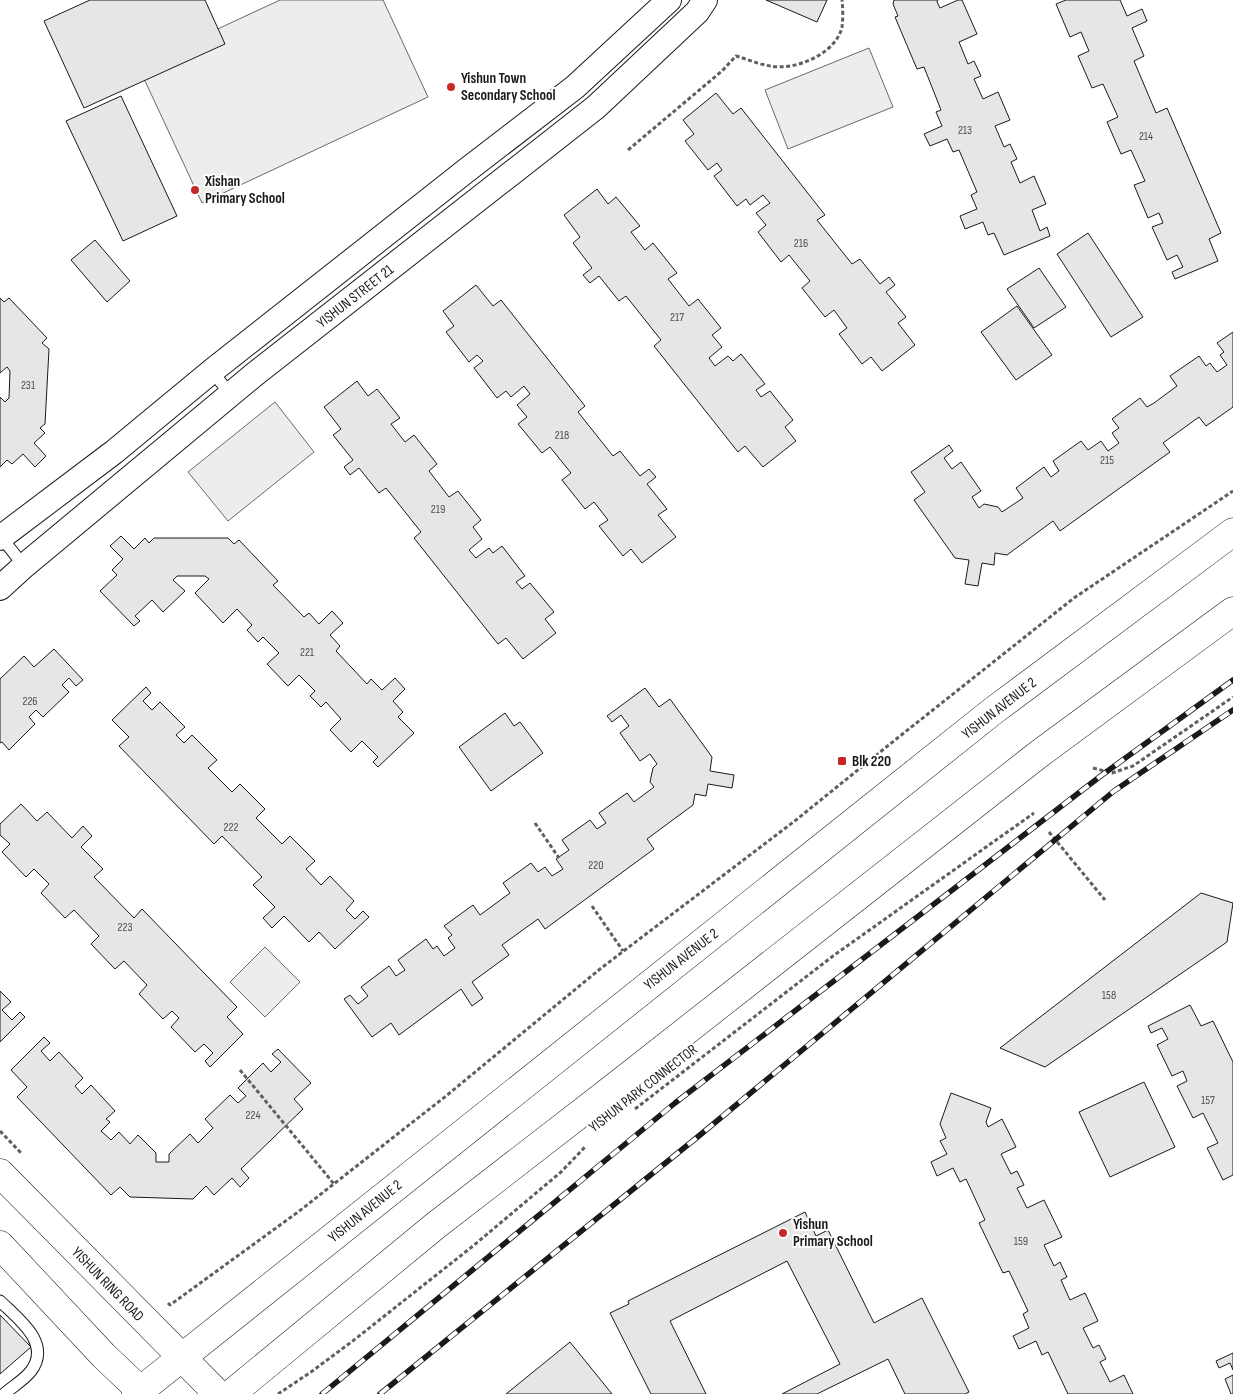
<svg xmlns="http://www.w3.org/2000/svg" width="1233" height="1394" font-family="'Sofia Sans Condensed',sans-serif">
<rect width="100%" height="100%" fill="#fff"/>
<path fill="#ededed" stroke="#6a6a6a" d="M280,0h103l45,97 -226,106 -64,-137z
M869,48l24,59 -105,42 -23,-59z
M275,402l39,50 -86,69 -40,-49z
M265,947l35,35 -35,35 -35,-35z"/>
<path fill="#e6e6e6" stroke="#1a1a1a" d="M90,0h115l20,44 -141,64 -40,-87z
M766,0h61l-10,22z
M894,0h44l-1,2 3,6 18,-8h4l15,34 -18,8 9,22 6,-3 7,15 -7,3 9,20 15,-7 12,28 -15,6 9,21 6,-3 7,15 -6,3 9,21 14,-7 12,28 -14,6 8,21 7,-4 3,9 -46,19 -10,-22 -6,2 -5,-13 -18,7 -5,-13 17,-7 -6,-14 6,-3 -18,-42 -6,2 -6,-13 -17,7 -6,-12 18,-8 -6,-14 5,-2 -17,-43 -7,2 -22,-52 3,-1 -5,-12z
M1066,0h54l7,16 15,-7 5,12 -15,7 12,28 -10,5 22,52 11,-5 54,125 -12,6 9,22 -43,18 -3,-7 11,-5 -6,-12 -10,5 -15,-33 11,-4 -4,-10 -11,5 -14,-33 11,-4 -14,-31 -10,4 -14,-32 11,-5 -15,-33 -11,4 -14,-32 11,-5 -8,-19 -11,5 -14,-33z
M716,93l17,21 8,-6 84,107 -8,5 35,44 8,-5 20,25 9,-7 6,8 -9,7 20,25 -8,6 17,22 -33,26 -11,-14 -9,7 -23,-30 8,-6 -13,-18 -9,7 -23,-29 8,-7 -21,-26 -8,7 -23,-30 8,-7 -10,-12 14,-10 -7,-8 -13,10 -4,-6 -9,7 -23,-30 8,-6 -5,-7 -9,7 -23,-29 9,-7 -11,-14z
M121,96l56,120 -54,25 -57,-120z
M597,189l11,15 8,-7 24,29 -9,6 14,18 8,-7 24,30 -9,6 21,27 9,-7 23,29 -9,7 10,12 -13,11 6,8 13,-10 5,5 8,-7 24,30 -9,6 5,7 9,-6 23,29 -8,7 11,14 -33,26 -18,-21 -7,6 -84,-106 7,-6 -35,-44 -7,5 -20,-25 -9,7 -7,-8 9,-7 -19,-25 7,-6 -16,-22z
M1088,233l55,84 -32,20 -54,-83z
M95,240l35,41 -23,21 -36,-42z
M1039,268l27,39 -32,21 -27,-39z
M476,285l17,21 8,-6 84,106 -7,6 35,44 7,-5 20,25 9,-7 7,8 -9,7 20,25 -9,6 18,22 -34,26 -11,-14 -8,7 -24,-30 9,-6 -14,-18 -9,7 -23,-29 9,-7 -21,-26 -8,6 -24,-29 9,-7 -10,-12 13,-11 -6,-8 -13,11 -5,-6 -9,7 -23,-30 9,-7 -6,-6 -8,7 -23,-30 8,-6 -11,-15z
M0,298l4,4 5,-4 38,40 -5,5 7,6 -4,75 -5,4 5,5 -11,10 12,13 -11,11 -12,-13 -11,10 -5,-4 -7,7v-70l5,5 4,-4 1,-27 -3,-4 -7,6z
M1017,306l35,49 -36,25 -35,-48z
M1233,332v75l-27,19 -7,-9 -36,26 7,9 -110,79 -7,-10 -46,34 -12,-2 -1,12 -12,-2 -4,23 -13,-2 4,-24 -14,-2 -41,-58 11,-8 -14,-20 38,-27 4,6 -9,7 8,11 9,-7 20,29 -9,6 7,11 5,-4 14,3 4,5 21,-14 -7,-10 28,-21 7,10 8,-6 -6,-10 28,-20 7,9 13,-9 7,10 11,-8 -7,-10 7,-5 -7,-9 28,-21 7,9 7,-4 23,-17 -7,-10 29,-20 7,10 4,-3 7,9 10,-7 -7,-10 4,-3 -7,-9z
M357,381l11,15 9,-7 23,29 -9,6 14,18 9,-7 23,29 -8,7 20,26 9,-6 23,29 -8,7 9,12 -13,11 7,8 13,-10 4,5 9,-7 23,30 -9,6 6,7 8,-6 24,29 -9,7 11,14 -33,26 -17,-21 -8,6 -84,-106 7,-6 -35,-44 -7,5 -20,-25 -9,7 -6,-8 9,-7 -20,-25 8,-6 -17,-22z
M121,536l13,13 11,-11 4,5 5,-5h74l6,6 5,-4 39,41 -5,4 31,32 5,-4 10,11 13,-13 11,12 -13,12 10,11 -4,5 31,33 4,-5 11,11 13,-12 10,11 -12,12 10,11 -5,5 16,16 -36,34 -5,-5 5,-5 -16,-16 -11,11 -21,-22 11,-11 -15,-17 -5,5 -11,-11 5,-5 -16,-16 -11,11 -21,-22 12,-11 -16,-16 -5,5 -11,-12 5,-5 -15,-16 -14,14 -28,-30 14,-14 -4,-3h-28l-4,4 12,11 -22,21 -11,-12 -17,16 5,5 -6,5 -34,-35 17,-16 -5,-5 11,-11 -13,-13z
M54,649l29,31 -7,6 -7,-8 -7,7 7,7 -26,25 -7,-7 -7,7 6,7 -26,26 -7,-8 -2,1v-64l24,-23 10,11z
M146,687l5,6 -8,8 9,9 8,-8 25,25 -9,8 8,8 8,-8 25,25 -9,8 24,24 8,-8 25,25 -9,9 26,26 8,-8 25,25 -9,8 15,16 9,-9 24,25 -8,9 9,9 8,-8 6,6 -34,32 -16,-17 -10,10 -25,-26 -12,12 -9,-10 12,-11 -22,-22 9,-8 -40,-41 -8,8 -95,-98 10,-9 -17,-17z
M645,688l14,19 11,-8 42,58 -2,14 24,4 -2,13 -24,-4 -2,12 -11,-2 -2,11 -46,34 7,10 -109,80 -7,-10 -36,26 7,10 -37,27 11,16 -11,8 -11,-17 -62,46 -8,-12 -19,14 -28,-38 6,-4 8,9 10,-8 -7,-9 28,-21 7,10 9,-6 -7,-10 28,-21 7,10 4,-3 7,10 11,-8 -7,-10 4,-3 -8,-9 29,-21 7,10 30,-22 -7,-10 28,-20 7,9 7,-5 7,9 11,-7 -7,-10 13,-9 -7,-10 28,-20 7,9 9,-6 -7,-10 28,-20 7,9 20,-15 -4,-5 3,-14 4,-4 -7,-10 -10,7 -20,-28 9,-7 -8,-11 -9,7 -5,-6z
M505,713l9,13 6,-4 23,31 -52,38 -32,-44z
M21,804l16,17 10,-9 25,26 11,-12 9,10 -11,11 22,22 -9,8 40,41 8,-9 95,98 -10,10 16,17 -33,33 -5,-6 8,-8 -9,-9 -9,8 -24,-25 8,-9 -7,-7 -9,8 -24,-25 8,-9 -23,-24 -9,8 -24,-25 8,-8 -25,-26 -9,8 -24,-25 8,-9 -15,-15 -8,8 -24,-25 8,-8 -10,-9v-11z
M1201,893l32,10 -6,39 -182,125 -45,-19z
M0,991l11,11 -9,8 10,10 8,-8 5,5 -25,25z
M1190,1005l11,21 12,-5 20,41v113l-10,5 -16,-32 11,-5 -15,-30 -10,5 -16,-32 10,-5 -4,-10 -11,5 -15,-31 11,-6 -6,-11 -11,5 -3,-7z
M44,1037l6,6 -9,8 9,10 9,-9 24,26 -8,8 7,8 9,-9 24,26 -9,8 4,3 -9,9 10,9 8,-8 11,12 8,-9 18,18v9h13v-8l21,-20 8,9 15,-15 -8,-9 25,-24 8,8 8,-7 -8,-8 25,-25 8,9 10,-10 -9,-8 6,-5 33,34 -17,16 9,10 -62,60 8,9 -9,9 -8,-9 -18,17 -8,-9 -13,13 -63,-2 -10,-10 -9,8 -94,-98 10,-10 -16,-17z
M1144,1082l31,65 -65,30 -31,-65z
M951,1093l40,15 -5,14 2,5 14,-8 14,28 -15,7 10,20 6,-3 7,14 -7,3 10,20 17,-8 18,37 -18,8 10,21 6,-4 7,15 -6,3 9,20 15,-7 13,28 -15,7 10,20 6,-3 7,14 -6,3 10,20 14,-7 9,19h-66h1l-20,-42 -6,3 -6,-14 -17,8 -6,-13 16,-8 -6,-14 5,-3 -19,-40 -6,2 -24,-50 6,-3 -19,-41 -6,3 -7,-14 -16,8 -6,-14 16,-8 -7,-13 6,-3 -6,-14z
M805,1212l11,24 12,-6 46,93 48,-25 47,94 -4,2h-60l-17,-35 -71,35h-35l58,-30 -53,-103 -117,60 36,73h-55l-41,-81 19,-9 -1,-3z
M0,1315l31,32 -31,27z
M570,1342l42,52h-106z
M1233,1353v17l-3,-7 -11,5 -3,-7z
M1233,1375v19h-2l-6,-15z"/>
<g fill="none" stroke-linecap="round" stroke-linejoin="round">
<defs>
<path id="lane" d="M212,371l18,23
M1,537l23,29
M0,1301c18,18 52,42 31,70 -7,9 -19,16 -27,23"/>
<path id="street" d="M0,538l114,-86 98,-81 255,-201 108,-83 94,-87
M0,588l24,-22 231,-192 341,-267 101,-95 8,-12"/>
<path id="secondary" d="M0,1173l218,221
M0,1245l104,111 40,38"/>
<path id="primary" d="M136,1394l857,-683 240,-179
M231,1394l204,-168 177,-137 427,-335 194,-143"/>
</defs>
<use href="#lane" stroke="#1a1a1a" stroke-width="13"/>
<use href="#street" stroke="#1a1a1a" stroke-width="26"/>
<use href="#secondary" stroke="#1a1a1a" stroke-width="29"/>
<use href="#primary" stroke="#1a1a1a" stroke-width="29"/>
<path stroke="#5f5f5f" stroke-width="3" stroke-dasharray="4 2.5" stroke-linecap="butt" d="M628,150l94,-79 14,-15c11,3 22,8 34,10 25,5 66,-12 72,-39 1,-8 1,-19 0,-27
M1093,768l19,5 21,-7 100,-69
M535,823l24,35
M1049,832l56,68
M592,906l31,45
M240,1070l94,114
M635,1109l198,-153 201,-143
M0,1131l22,23
M168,1303l2,2 128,-93 148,-116 154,-127 196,-149 94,-76 184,-146 159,-107
M278,1394l33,-22 43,-32 119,-94 88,-74 25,-26"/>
<use href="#lane" stroke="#fff" stroke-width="11"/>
<use href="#street" stroke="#fff" stroke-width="24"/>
<use href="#secondary" stroke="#fff" stroke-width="28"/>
<use href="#primary" stroke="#fff" stroke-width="28"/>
<defs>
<path id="rail" d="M322,1394l353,-291 427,-328 131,-95
M380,1394l320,-259 414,-344 119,-81"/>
</defs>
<use href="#rail" stroke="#1a1a1a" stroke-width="5.5"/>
<use href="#rail" stroke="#fff" stroke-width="4" stroke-dasharray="11" stroke-linecap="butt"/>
</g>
<g fill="#c62828" stroke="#fff" stroke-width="2">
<circle cx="451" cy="87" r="5"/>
<circle cx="195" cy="190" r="5"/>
<rect x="837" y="756" width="10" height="10" rx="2.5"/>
<circle cx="783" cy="1233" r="5"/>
</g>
<g text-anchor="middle" stroke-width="4" stroke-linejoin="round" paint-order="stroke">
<g font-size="12" fill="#4d4d4d">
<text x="965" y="134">213</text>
<text x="1146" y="140">214</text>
<text x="801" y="247">216</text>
<text x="677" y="321">217</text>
<text x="28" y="389">231</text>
<text x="562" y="439">218</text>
<text x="1107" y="464">215</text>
<text x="438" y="513">219</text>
<text x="307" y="656">221</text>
<text x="30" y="705">226</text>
<text x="231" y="831">222</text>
<text x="596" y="869">220</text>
<text x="125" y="931">223</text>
<text x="1109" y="999">158</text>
<text x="1208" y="1104">157</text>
<text x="253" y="1119">224</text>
<text x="1021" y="1245">159</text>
</g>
<g font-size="15" font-weight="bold" fill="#1a1a1a" stroke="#fff" text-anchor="start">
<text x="461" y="83">Yishun Town<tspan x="461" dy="17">Secondary School</tspan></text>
<text x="205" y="186">Xishan<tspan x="205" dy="17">Primary School</tspan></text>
<text x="852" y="766">Blk 220</text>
<text x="793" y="1229">Yishun<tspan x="793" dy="17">Primary School</tspan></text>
</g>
<g font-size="15" fill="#1a1a1a" stroke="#fff">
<text transform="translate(355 296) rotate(-38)" y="5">YISHUN STREET 21</text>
<text transform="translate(999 708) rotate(-38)" y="5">YISHUN AVENUE 2</text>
<text transform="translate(681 959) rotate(-38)" y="5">YISHUN AVENUE 2</text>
<text transform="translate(643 1088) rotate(-38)" y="5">YISHUN PARK CONNECTOR</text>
<text transform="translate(365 1211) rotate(-39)" y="5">YISHUN AVENUE 2</text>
<text transform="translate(108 1284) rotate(46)" y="5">YISHUN RING ROAD</text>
</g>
</g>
</svg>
